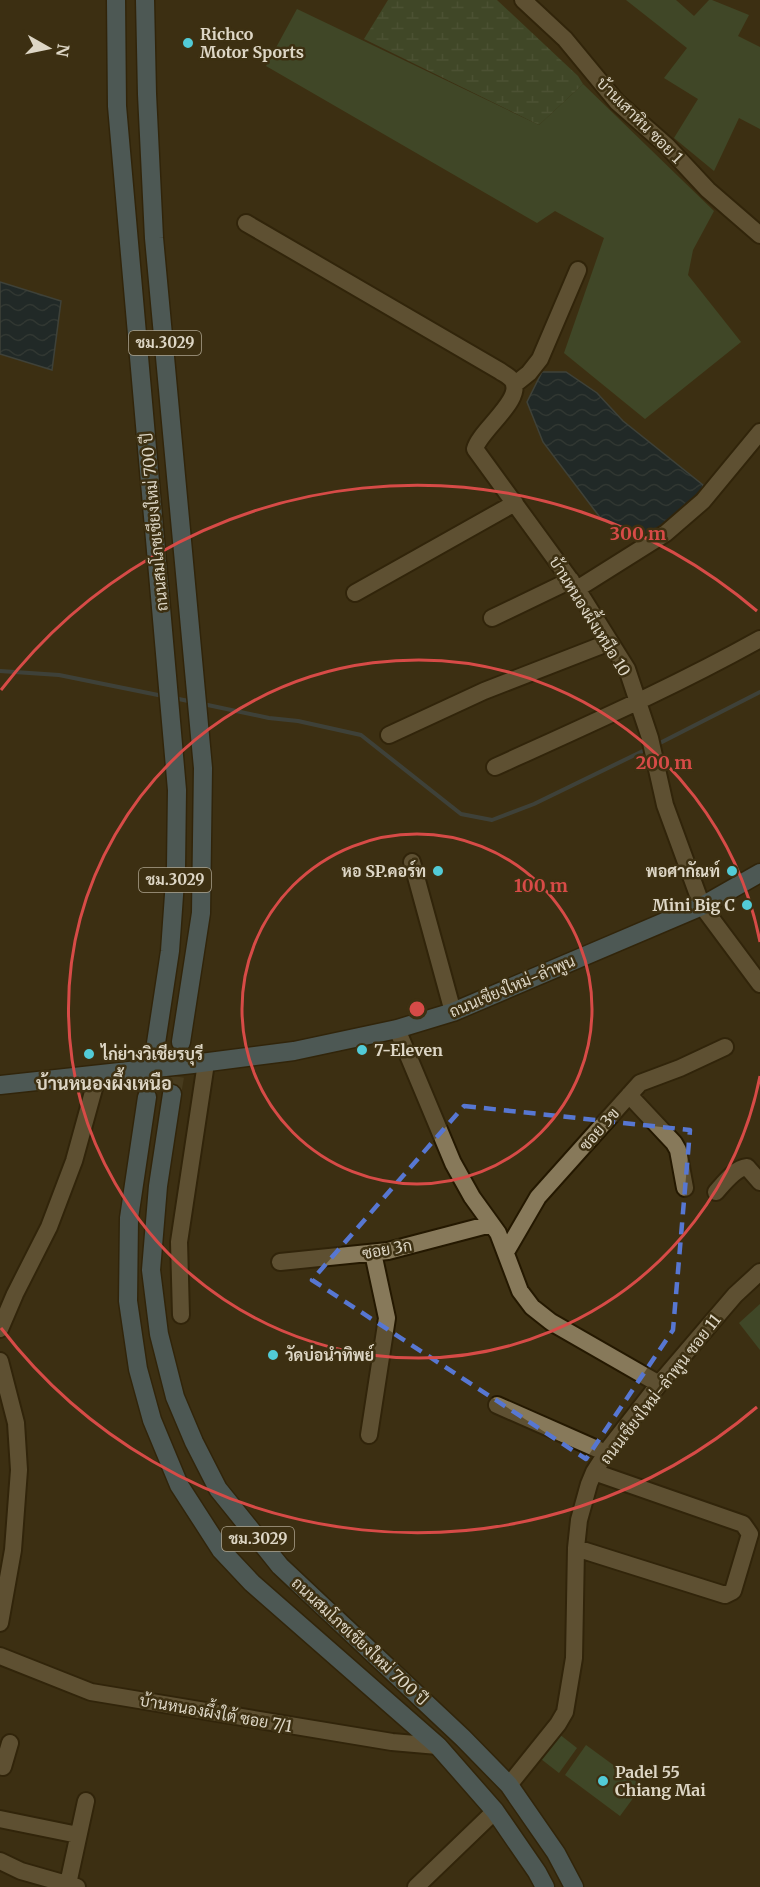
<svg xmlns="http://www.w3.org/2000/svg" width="760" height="1887" font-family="Merriweather,Sarabun,serif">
<defs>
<pattern id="wetland-marsh" width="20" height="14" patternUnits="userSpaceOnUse" patternTransform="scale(1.5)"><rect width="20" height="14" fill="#456541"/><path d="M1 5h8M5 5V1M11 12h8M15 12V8" fill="none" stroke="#5f7a5b"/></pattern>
<pattern id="water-waves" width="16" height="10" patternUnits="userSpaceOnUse" patternTransform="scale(1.5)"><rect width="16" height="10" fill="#002240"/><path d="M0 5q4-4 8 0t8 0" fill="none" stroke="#25415a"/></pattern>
</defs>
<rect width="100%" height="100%" fill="#3d3012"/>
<path fill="#456541" d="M626,0h50l18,16 15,-16h3l37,15 -11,21 22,11v82l-21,-11 -25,53 -40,-33 24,-39 -34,-21 23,-30z
M297,9l242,116 44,-41 131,127 -21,39 -5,25 53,67 -96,77 -81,-66 40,-115 -49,-27 -18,12 -271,-157z
M760,1304v46l-21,-27z
M559,1734l18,14 -18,25 -18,-14z
M586,1745l56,41 -22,30 -55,-41z"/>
<path fill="url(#wetland-marsh)" d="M388,0h109l81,76 5,8 -44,41 -175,-86z"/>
<path fill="url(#water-waves)" stroke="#425868" stroke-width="1.5" d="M0,282l61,19 -9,69 -52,-16z
M542,372h24l31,21 26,28 80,64 -4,16 -52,36 -45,-17 -59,-78 -16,-40z"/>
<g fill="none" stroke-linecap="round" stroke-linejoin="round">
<path stroke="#425868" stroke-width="4" d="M0,671l59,4 104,21
M174,698l19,4
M203,704l66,14 29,3 63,14 100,79 31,6 42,-16 113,-55
M656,745l104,-53"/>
<path stroke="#55492d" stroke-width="18" stroke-dasharray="18 9" stroke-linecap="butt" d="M172,1094l9,-52
M147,1097l9,-54"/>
<defs>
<path id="minor" d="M523,0l42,39 52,63 50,44 41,44 52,45
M246,223l254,148c4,3 9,5 12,9 14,18 -33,51 -37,69l102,140 50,80 23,69 15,67 37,101 58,78
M514,385l15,-12 11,-14 38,-89
M577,589l89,-56 37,-32 57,-69
M355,593l160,-90
M492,618l79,-38
M389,735l95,-44 126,-49
M495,767c90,-41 179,-80 265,-128
M412,862l41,150
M397,1029l56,134 19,34 26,36 22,58 12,16 19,15 108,62
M629,1095l45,48 4,7 7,38
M716,1192c8,-9 19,-24 31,-25l13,15
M506,1252l32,-55 102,-114 40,-15 45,-21
M280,1262l108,-11 103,-27
M181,1315l-2,-73 27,-179
M0,1329l15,-35 34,-67 25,-66 24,-87
M0,1361l16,62 3,47 -6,80 -13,73
M497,1405l109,48
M369,1435l18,-117 -14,-65
M576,1548l149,47 8,-4 17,-57 -7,-10 -149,-52
M0,1656l91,36 301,50 46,4
M3,1767l7,-24
M509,1785l49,-61 7,-12 9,-54 2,-110 3,-28 10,-36 5,-12 16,-25 49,-63 76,-89 25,-23
M0,1819l78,16
M0,1861l21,10 56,16
M68,1884l18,-83
M416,1887l79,-76"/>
<path id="major" d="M116,0l1,106 60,684 -1,77 -6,84 -14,92
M145,0l2,94 7,144 49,530 -2,145 -20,129
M0,1085l193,-21 101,-13 103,-22 56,-17 249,-106 58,-33
M172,1094l-14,92 -7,84 8,64 16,63 19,45 24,47 62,77 183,172 46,47 47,68 18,34
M147,1097l-18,121 -1,83 10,68 14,51 27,65 42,65 31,33 186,163 57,65 42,61 8,15"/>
</defs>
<use href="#minor" stroke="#241800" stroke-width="20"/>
<use href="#major" stroke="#241800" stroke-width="21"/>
<use href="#minor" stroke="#87795a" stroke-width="16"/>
<use href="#major" stroke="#628aa5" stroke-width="18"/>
</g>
<path d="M0 0H760V1887H0ZM464,1106l226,24 -17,200 -87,129 -274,-179z" fill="#3d3012" fill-opacity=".55" fill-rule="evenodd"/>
<path fill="none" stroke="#5777d2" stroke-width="4.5" stroke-dasharray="12 8" stroke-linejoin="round" d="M464,1106l226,24 -17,200 -87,129 -274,-179z"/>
<g fill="none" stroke="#d74b47" stroke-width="3">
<circle cx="417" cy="1009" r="175"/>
<path d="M760 1076A349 349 0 1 1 760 942"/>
<path d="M757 1407A524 524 0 0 1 1 1328M1 690A524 524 0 0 1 757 611"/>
</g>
<g fill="#52cbd7" stroke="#3d3012" stroke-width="2">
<circle cx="188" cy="43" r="6"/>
<circle cx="438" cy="871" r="6"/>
<circle cx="732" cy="871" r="6"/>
<circle cx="747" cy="905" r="6"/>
<circle cx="362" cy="1050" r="6"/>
<circle cx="89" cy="1054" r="6"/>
<circle cx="273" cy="1355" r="6"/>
<circle cx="603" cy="1781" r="6"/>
</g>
<g text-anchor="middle" stroke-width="5" stroke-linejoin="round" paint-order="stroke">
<g fill="#3d3012" stroke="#ada48f" stroke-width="1.5">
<rect x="129" y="331" width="72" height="24" rx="4.5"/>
<rect x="139" y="868" width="72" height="24" rx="4.5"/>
<rect x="222" y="1527" width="72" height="24" rx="4.5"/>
</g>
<g font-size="15" font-weight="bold" fill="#ddd6c5">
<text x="165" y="348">ชม.3029</text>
<text x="175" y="885">ชม.3029</text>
<text x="258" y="1544">ชม.3029</text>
</g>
<g font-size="16" font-weight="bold" fill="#ddd6c5" stroke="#3d3012" text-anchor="start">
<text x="200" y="40">Richco<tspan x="200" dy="18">Motor Sports</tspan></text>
<text x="426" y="877" text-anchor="end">หอ SP.คอร์ท</text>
<text x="720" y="877" text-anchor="end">พอศากัณท์</text>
<text x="735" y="911" text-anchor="end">Mini Big C</text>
<text x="374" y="1056">7-Eleven</text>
<text x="101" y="1060">ไก่ย่างวิเชียรบุรี</text>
<text x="285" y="1361">วัดบ่อนำทิพย์</text>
<text x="615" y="1778">Padel 55<tspan x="615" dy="18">Chiang Mai</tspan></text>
</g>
<g font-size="16" fill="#ddd6c5" stroke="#3d3012">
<text transform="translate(640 120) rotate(45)" y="6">บ้านเสาหิน ซอย 1</text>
<text transform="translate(154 522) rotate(-95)" y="6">ถนนสมโภชเชียงใหม่ 700 ปี</text>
<text transform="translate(590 616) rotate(58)" y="6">บ้านหนองผึ้งเหนือ 10</text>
<text transform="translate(512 986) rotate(-23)" y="6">ถนนเชียงใหม่-ลำพูน</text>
<text transform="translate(599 1129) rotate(-49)" y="6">ซอย 3ข</text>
<text transform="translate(387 1249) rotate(-10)" y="6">ซอย 3ก</text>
<text transform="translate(660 1389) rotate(-52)" y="6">ถนนเชียงใหม่-ลำพูน ซอย 11</text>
<text transform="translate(360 1641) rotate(43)" y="6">ถนนสมโภชเชียงใหม่ 700 ปี</text>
<text transform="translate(216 1713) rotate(10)" y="6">บ้านหนองผึ้งใต้ ซอย 7/1</text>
</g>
<g font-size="18" font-weight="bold" fill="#ddd6c5" stroke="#3d3012">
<text x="104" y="1090">บ้านหนองผึ้งเหนือ</text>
</g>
</g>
<circle cx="417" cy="1009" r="9" fill="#d74b47" stroke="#3d3012" stroke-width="3"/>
<g font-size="18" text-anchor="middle" font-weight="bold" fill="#d74b47" stroke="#3d3012" stroke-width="5" stroke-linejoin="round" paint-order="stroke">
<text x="638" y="540">300 m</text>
<text x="664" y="769">200 m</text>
<text x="541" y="892">100 m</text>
</g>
<g transform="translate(48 48) rotate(99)" stroke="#3d3012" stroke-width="4.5" paint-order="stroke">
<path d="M0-4.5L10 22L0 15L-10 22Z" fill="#ddd6c5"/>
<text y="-9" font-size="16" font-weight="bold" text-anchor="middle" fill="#ddd6c5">N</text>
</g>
</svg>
